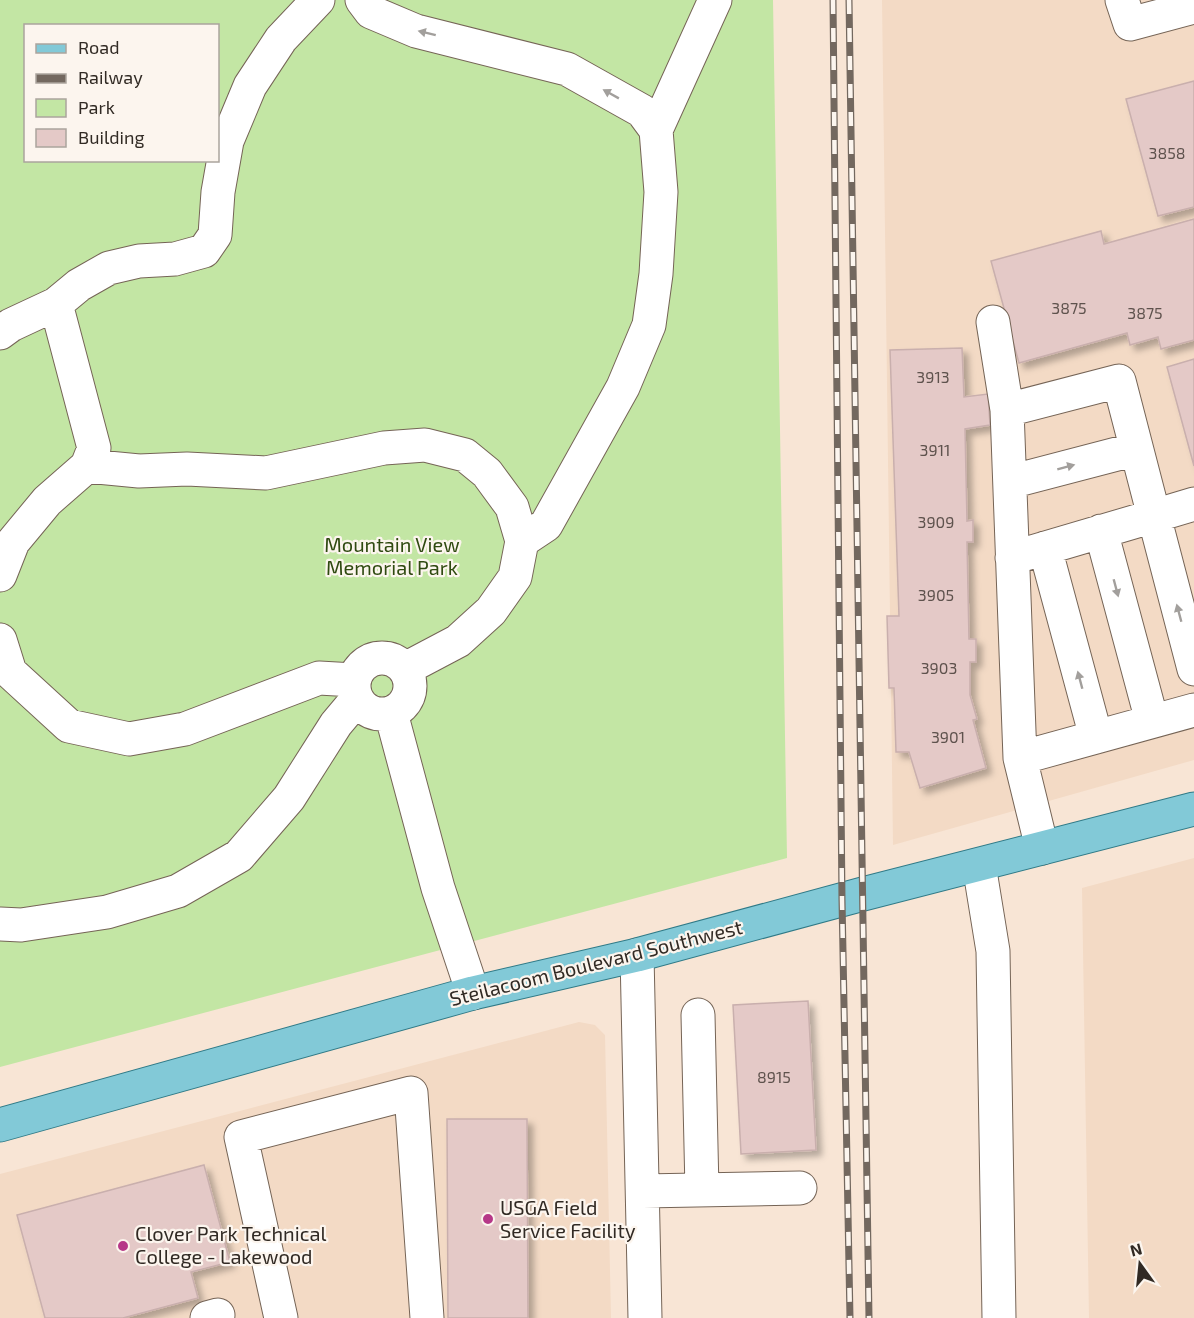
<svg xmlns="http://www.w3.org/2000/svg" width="1194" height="1318" font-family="'Exo 2',sans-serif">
<defs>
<filter id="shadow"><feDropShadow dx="5.5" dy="5.5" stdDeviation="3" flood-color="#0004"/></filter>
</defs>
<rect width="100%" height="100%" fill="#f8e5d5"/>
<path fill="#f3dac5" d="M882,0h312v760l-301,85z
M1194,858v460h-105l-7,-430z
M579,1022l16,3 10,10 6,283h-611v-144z"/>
<path fill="#c3e6a4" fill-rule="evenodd" d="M0,0h773l14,858 -787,209zM26,26h192v134h-192z"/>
<path fill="#e4c9c7" stroke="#c9afad" stroke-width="1.5" filter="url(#shadow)" d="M1194,81v126l-36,9 -32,-117z
M1194,219v121l-33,9 -3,-12 -28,8 -3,-12 -108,30 -28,-102 110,-30 3,13z
M962,348l2,49 24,-3 2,31 -25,4 2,92 6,-1v22h-6l2,97h7v23h-6v33l7,24 -4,1 13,48 -66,20 -11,-36h-13l-2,-64h-5l-2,-72h12l-9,-266z
M1194,359v107l-27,-99z
M808,1001l8,149 -75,4 -8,-149z
M447,1119h80l1,199h-80z
M204,1165l26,97 -39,10 7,26 -75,20h-78l-28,-103z"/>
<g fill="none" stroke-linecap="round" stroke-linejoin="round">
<defs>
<path id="minor" d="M362,0l9,12 45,19 151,38 75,42 14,19
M1122,0l8,24 64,-17
M993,322l14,88
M0,333l11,-8 45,-21 23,-19 30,-17 30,-7 36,-2 29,-8 11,-16 3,-43 9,-51 23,-55 31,-47 37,-39
M87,466l52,5 48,-2 79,4 118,-25 41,-3 40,10 22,18 25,34 10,34 -7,36 -24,34 -33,30 -53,28
M1010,482l126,-33
M1101,531l51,190
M522,541l24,-16 77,-138 26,-62 7,-51 5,-82 -5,-62 59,-130
M1045,548l51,189
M1012,558l142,-42 40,153
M0,575l13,-33 34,-41 40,-35 7,-18 -38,-144
M0,640l10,32 59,54 60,13 56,-10 134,-51 35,2
M354 686a28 28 0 1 1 56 0a28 28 0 1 1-56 0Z
M391,713l47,175 35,105
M1020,758l-13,-348 112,-29 35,135 40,-12
M1042,848l-22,-90 174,-48
M979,865l14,86 6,367
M0,924l21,1 86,-13 71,-21 61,-35 50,-58 47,-74 21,-25
M637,955l8,363
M698,1015l4,175
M643,1191l157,-3
M207,1318l11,-3
M281,1318l-40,-181 170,-44 16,225"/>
<path id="major" d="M0,1125l473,-132 164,-38 226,-61 331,-85"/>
</defs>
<use href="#minor" stroke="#756456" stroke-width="35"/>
<use href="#major" stroke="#307a87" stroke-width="35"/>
<use href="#minor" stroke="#fff" stroke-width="33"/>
<use href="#major" stroke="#82c9d7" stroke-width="33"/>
<defs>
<path id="rail" d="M833,0l9,900 8,418
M849,0l20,1318"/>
</defs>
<use href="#rail" stroke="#73685f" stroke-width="7"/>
<use href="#rail" stroke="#fcf5ee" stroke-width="4.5" stroke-dasharray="14" stroke-linecap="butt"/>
</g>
<defs><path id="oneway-solid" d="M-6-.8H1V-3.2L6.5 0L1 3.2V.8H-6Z" transform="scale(1.5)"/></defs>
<g fill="#a29f9c">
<use href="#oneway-solid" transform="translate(427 33) rotate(-166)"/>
<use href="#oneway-solid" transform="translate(611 94) rotate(-151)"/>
<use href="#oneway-solid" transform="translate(1066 467) rotate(-15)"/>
<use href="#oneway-solid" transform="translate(1116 588) rotate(75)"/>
<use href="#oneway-solid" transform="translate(1179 613) rotate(-105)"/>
<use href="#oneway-solid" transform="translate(1080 680) rotate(-105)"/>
</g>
<g fill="#b63888" stroke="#fcf5ee" stroke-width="2">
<circle cx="488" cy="1219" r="6"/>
<circle cx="123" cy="1246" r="6"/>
</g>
<g text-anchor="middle" stroke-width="4.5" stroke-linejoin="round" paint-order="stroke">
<g font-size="16" fill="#5e524d">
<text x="1167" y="159">3858</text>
<text x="1069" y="314">3875</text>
<text x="1145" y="319">3875</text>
<text x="933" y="383">3913</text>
<text x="935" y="456">3911</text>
<text x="936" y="528">3909</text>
<text x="936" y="601">3905</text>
<text x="939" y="674">3903</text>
<text x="948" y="743">3901</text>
<text x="774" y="1083">8915</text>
</g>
<g font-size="20" fill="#2f4a10" stroke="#fcf5ee">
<text x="392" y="552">Mountain View<tspan x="392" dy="23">Memorial Park</tspan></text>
</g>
<g font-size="20" fill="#312a24" stroke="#fcf5ee">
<text transform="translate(596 963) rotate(-14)" y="7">Steilacoom Boulevard Southwest</text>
</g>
<g font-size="20" fill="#312a24" stroke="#fcf5ee" text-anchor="start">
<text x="500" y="1215">USGA Field<tspan x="500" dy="23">Service Facility</tspan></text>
<text x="135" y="1241">Clover Park Technical<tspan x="135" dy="23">College - Lakewood</tspan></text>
</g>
</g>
<rect x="24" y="24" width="195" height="138" fill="#fcf5ee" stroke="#aba49d" stroke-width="1.5"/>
<rect x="36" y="44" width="30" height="9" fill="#82c9d7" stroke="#aba49d" stroke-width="1.5"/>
<text x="78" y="54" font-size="18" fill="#312a24">Road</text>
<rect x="36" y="74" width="30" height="9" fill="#73685f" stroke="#aba49d" stroke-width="1.5"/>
<text x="78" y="84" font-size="18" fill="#312a24">Railway</text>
<rect x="36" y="99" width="30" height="18" fill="#c3e6a4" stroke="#aba49d" stroke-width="1.5"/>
<text x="78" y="114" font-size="18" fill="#312a24">Park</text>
<rect x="36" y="129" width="30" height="18" fill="#e4c9c7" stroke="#aba49d" stroke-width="1.5"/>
<text x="78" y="144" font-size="18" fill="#312a24">Building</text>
<g transform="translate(1140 1264) rotate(345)" stroke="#fcf5ee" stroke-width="4.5" paint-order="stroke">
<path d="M0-4.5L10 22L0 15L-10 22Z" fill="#312a24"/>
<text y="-9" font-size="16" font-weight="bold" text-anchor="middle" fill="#312a24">N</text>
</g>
</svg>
